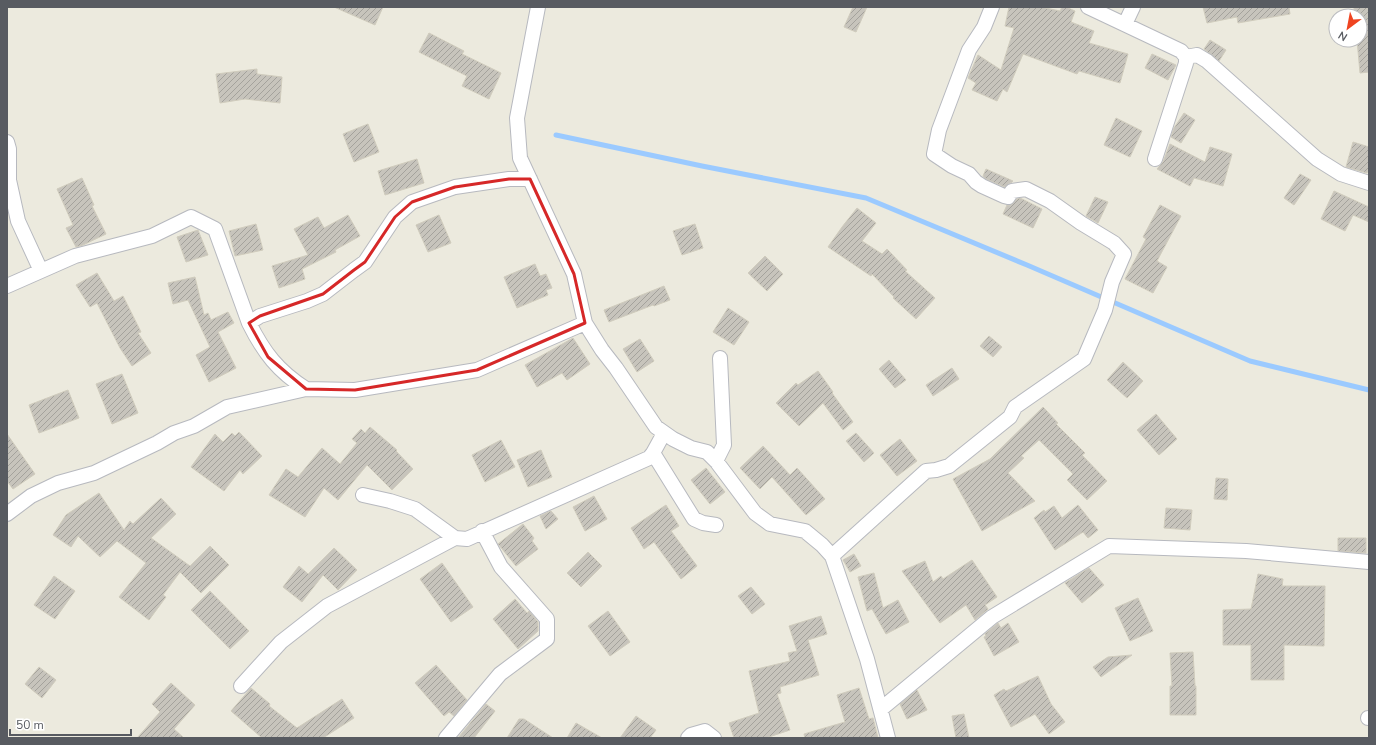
<svg xmlns="http://www.w3.org/2000/svg" width="1376" height="745" font-family="'Nunito Sans',sans-serif">
<defs>
<pattern id="building-hatch" width="6" height="6" patternUnits="userSpaceOnUse"><rect width="6" height="6" fill="#c7c4bc"/><path d="M-1 1l2-2M0 6l6-6M5 7l2-2" fill="none" stroke="#a4a29c"/></pattern>
</defs>
<rect width="100%" height="100%" fill="#eceade"/>
<g fill="none" stroke-linecap="round" stroke-linejoin="round">
<path stroke="#9bcaff" stroke-width="5" d="M556,135l146,31 164,32 161,67 223,96 119,29"/>
</g>
<path fill="url(#building-hatch)" stroke="#d0ccbd" d="M334,7h49l-8,18z
M853,7h14l-11,25 -12,-5z
M1009,7h32l19,4 2,-4h4l9,4 -4,11 23,9 -5,12 39,11 -8,29 -41,-12 -2,3 -54,-20 -16,38 -4,-3 -6,12 -25,-11 4,-7 -8,-5 10,-23 23,15 13,-42 -9,-2z
M1203,7h86l1,7 -52,9 -1,-6 -30,6z
M1354,7h15v65l-9,1 -3,-33h3v-24h-6z
M429,33l35,18 -2,3 39,19 -12,26 -27,-13 5,-10 -48,-24z
M1210,40l16,10 -7,11 -15,-12z
M1152,54l24,11 -8,15 -23,-12z
M257,69v5l25,3 -2,26 -35,-4 -25,4 -4,-29z
M1184,113l11,7 -14,23 -10,-6 3,-9z
M1116,118l26,13 -12,26 -26,-12z
M368,124l11,28 -25,10 -11,-28z
M1353,142l16,5v20l-2,6 -21,-6z
M1170,144l35,18 5,-15 22,7 -9,32 -29,-8 -4,8 -33,-17 6,-7z
M417,159l7,24 -39,12 -7,-24z
M986,169l27,12 -1,1 -4,2 -3,3 -19,-8 -3,-3z
M1300,174l11,6 -17,25 -10,-7z
M82,178l12,27 -2,1 14,28 -23,11 -7,2 -10,-19 7,-3 -16,-36z
M1334,191l35,16v15l-16,-7 -8,16 -24,-12z
M1095,197l13,5 -10,21 -12,-7z
M1020,198l22,11 -9,19 -30,-14 4,-9h4l6,-6z
M1160,205l21,11 -24,45 10,6 -14,26 -28,-14 21,-40 -3,-2z
M857,208l19,15 -14,18 20,13 5,-5 20,21 -2,1 30,27 -19,21 -23,-21 1,-1 -22,-23 -1,2 -43,-29 14,-20z
M348,215l12,21 -25,14 1,2 -34,17 3,10 -26,9 -7,-22 36,-11 -14,-26 24,-12 6,11z
M439,215l12,28 -23,9 -12,-27z
M256,224l7,26 -28,6 -6,-25z
M695,224l8,24 -21,7 -9,-24z
M198,230l10,25 -22,7 -9,-25z
M765,256l18,18 -16,17 -19,-18z
M535,264l5,12 6,-2 6,14 -6,2 2,5 -31,13 -13,-31z
M97,273l17,28 9,-5 18,36 -3,1 13,20 -19,13 -12,-18 -23,-45 -7,4 -14,-22z
M195,277l9,38 4,-2 3,7 17,-8 6,11 -16,9 18,36 -27,14 -13,-27 14,-8 -22,-47 -15,4 -5,-21z
M664,286l6,14 -16,6 -1,-1 -44,17 -5,-12z
M728,308l21,14 -15,23 -21,-13z
M989,336l13,11 -9,10 -13,-11z
M573,338l17,26 -23,16 -5,-7 -25,14 -12,-22z
M640,339l14,22 -17,11 -14,-23z
M889,360l17,20 -11,8 -16,-19z
M1123,362l20,19 -16,17 -20,-18z
M952,368l7,11 -26,17 -7,-11z
M818,371l15,21 -1,1 21,29 -10,8 -20,-27 -24,23 -23,-23 20,-20 2,2z
M122,374l16,39 -26,11 -16,-40z
M68,390l11,28 -40,15 -10,-28z
M1043,407l15,16 -2,1 29,29 -3,2 25,26 -20,19 -20,-20 6,-6 -34,-34 -18,16 3,2 -16,15 27,28 -53,30 -29,-52 37,-20z
M1156,414l21,25 -18,16 -22,-25z
M370,427l27,23 -1,1 17,18 -21,21 -25,-25 -29,35 -14,-12 -19,29 -36,-22 17,-26 12,8 24,-29 18,16 17,-21 -5,-4 9,-10 4,4z
M239,432l23,24 -19,18 -3,-4 -16,21 -33,-24 24,-33 8,8 9,-9 3,3z
M856,433l18,20 -10,9 -18,-21z
M7,434l28,40 -22,15 -6,-8z
M900,439l17,22 -20,15 -17,-21z
M501,440l14,27 -30,15 -13,-27z
M763,446l27,29 7,-7 28,31 -19,16 -34,-38 -12,12 -20,-21z
M541,450l11,27 -24,10 -11,-27z
M706,468l19,24 -15,12 -19,-24z
M1216,478l12,1 -1,21 -13,-1z
M99,493l25,37 6,-9 3,3 28,-26 15,16 -25,24 39,28 20,-20 19,19 -28,28 -21,-21 -17,23 3,2 -17,23 -30,-23 27,-34 -29,-22 -17,16 -22,-21 -7,11 -18,-12 13,-20z
M594,496l13,23 -22,12 -12,-24z
M666,505l13,21 -8,5 26,35 -16,13 -27,-37 -10,7 -13,-21z
M1078,505l20,25 -10,8 -5,-6 -28,18 -21,-32 10,-8 1,2 9,-6 8,12z
M1166,508l26,2 -2,20 -26,-2z
M551,511l7,8 -12,10 -6,-13z
M523,524l11,14 -2,3 6,8 -22,17 -18,-22z
M1338,538h28v15l-28,-2z
M334,548l23,22 -19,20 -15,-15 -21,27 -19,-15 16,-21 9,8z
M588,552l14,14 -21,21 -14,-14z
M854,554l7,12 -11,6 -7,-12z
M972,560l25,37 -12,8 3,4 -13,11 -9,-15 -26,18 -38,-52 23,-10 8,21 8,-6 2,3z
M442,563l31,44 -22,15 -31,-43z
M1089,568l15,17 -22,18 -17,-20z
M874,573l9,35 15,-8 11,22 -23,12 -14,-25 -5,2 -9,-34z
M1258,574l25,5 -1,7h43l-1,60 -40,-1v35h-33v-35h-28v-35l28,-1z
M54,576l21,15 -20,28 -21,-14z
M751,587l14,17 -13,10 -14,-18z
M210,591l39,40 -19,18 -39,-39z
M1138,598l15,33 -23,10 -15,-33z
M515,599l12,14 2,-2 9,11v9l-20,18 -25,-30z
M608,611l22,31 -20,14 -22,-30z
M821,616l6,18 -19,6 11,35 -39,12 1,6 -4,1 13,36 -24,8h-32l-5,-15 30,-10 -10,-42 41,-10 -2,-8 9,-2 -8,-25z
M998,623l3,5 7,-5 11,19 -25,14 -10,-19 2,-1 -1,-2z
M1193,652l2,34h1v29h-26v-29h2l-2,-33z
M1132,655l-31,22 -8,-10 15,-10z
M436,665l31,35 -13,16 -5,-4 -5,4 -29,-33z
M39,667l17,13 -14,18 -17,-14z
M1038,676l13,28 14,18 -16,12 -14,-20 -24,13 -17,-32 10,-6 2,2z
M171,683l24,22 -21,24 10,9h-47l23,-26 -8,-8z
M251,688l19,16 -1,2 28,22 45,-29 12,19 -31,20h-61l-31,-27z
M859,688l10,31 4,-1 5,20h-73l-1,-4 41,-12 -8,-27z
M917,690l10,20 -20,9 -7,-15z
M486,704l9,7 -21,27h-16z
M964,714l5,24h-13l-4,-22z
M636,716l20,14 -6,8h-30z
M519,719h5l29,19h-46z
M576,723l26,15h-35z"/>
<g fill="none" stroke-linecap="round" stroke-linejoin="round">
<defs>
<path id="street" d="M538,7l-21,111 3,40 54,116 11,49 17,27 14,18 40,59 17,12 18,9 16,4 9,9 39,52 15,11 35,7 17,14 10,11 35,103 21,79
M1088,7l93,44 5,6v6l-31,96
M1125,24l8,-17
M1186,57l11,-2 10,6 110,98 24,15 28,9
M7,142l2,7v31l9,41 23,50
M7,286l68,-30 77,-20 39,-19 24,12 34,94
M306,389l49,1 122,-20 108,-47
M653,453l41,66 9,4 13,2
M716,461l8,-16 -4,-87
M363,495l27,6 25,8 40,29 12,1 182,-81 4,-5 11,-20
M7,514l24,-18 27,-13 36,-10 63,-30 17,-10 20,-7 33,-19 79,-18c-28,-18 -42,-36 -57,-66l11,-7 47,-15 16,-7 31,-24 11,-8 30,-45 17,-15 43,-15 54,-8h21
M832,556l94,-85 10,-1 13,-4 61,-49 5,-10 69,-48 21,-49 7,-28 12,-28 -10,-11 -33,-20 -31,-22 -24,-12 -14,2 -4,6 -4,-1 -22,-10 -6,-4 -7,-8 -17,-8 -18,-12 5,-24 30,-80 15,-23 8,-20
M241,686l40,-44 46,-36 128,-68
M881,709l111,-92 117,-71 137,5 123,11
M1368,718h1
M446,738l54,-64 47,-35v-20l-46,-52 -19,-36
M688,738l3,-3 14,-4 9,7"/>
</defs>
<use href="#street" stroke="#b7b9bf" stroke-width="16"/>
<use href="#street" stroke="#fff" stroke-width="14"/>
</g>
<path fill="none" stroke="#d62828" stroke-width="3" stroke-linejoin="round" d="M509,179h21l44,95 11,49 -108,47 -122,20 -49,-1 -38,-32 -19,-34 11,-7 63,-22 31,-24 11,-8 30,-45 17,-15 43,-15z"/>
<rect width="1376" height="745" fill="none" stroke="#585b61" stroke-width="16"/>
<g transform="translate(1348 28) rotate(212)"><circle r="19" fill="#ffffff" stroke="#bcbdc0"/>
<path d="M0-3L7 15L0 10L-7 15Z" fill="#ef4421"/>
<text y="-6" font-size="11" font-weight="bold" text-anchor="middle" fill="#585b61">N</text>
</g>
<path d="M10 729v6h121v-6" fill="none" stroke="#585b61" stroke-width="2"/>
<text x="16" y="729" font-size="12" fill="#585b61" stroke="#ffffff" stroke-width="3" paint-order="stroke">50 m</text>
</svg>
